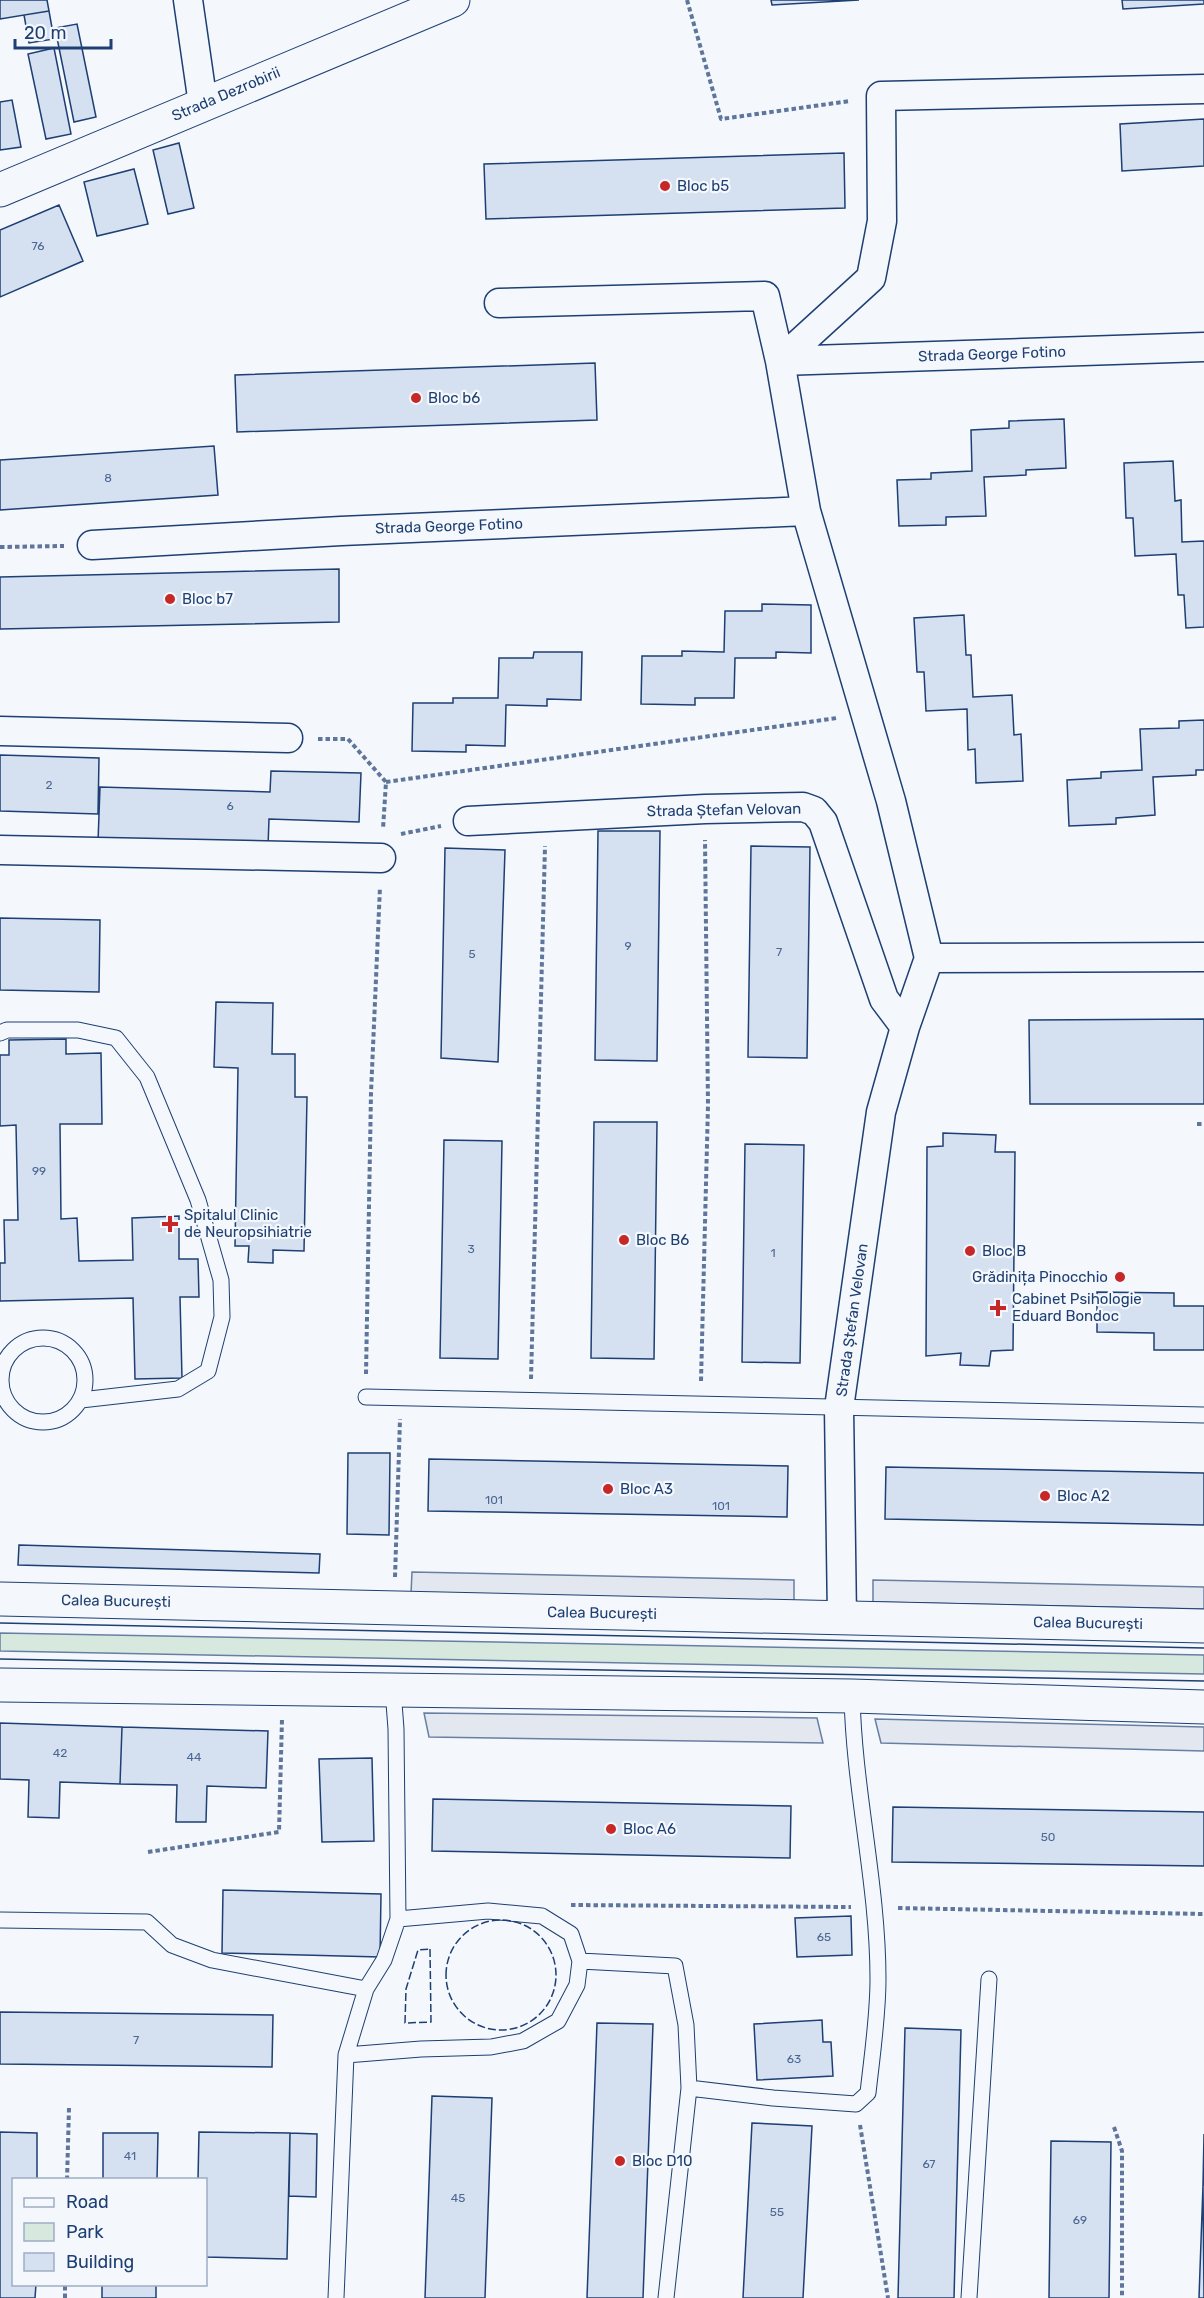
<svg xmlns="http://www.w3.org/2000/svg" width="1204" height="2298" font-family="Rubik,sans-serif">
<rect width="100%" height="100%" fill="#f4f7fb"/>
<path fill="#d7e8df" stroke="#687fa3" stroke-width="1.5" d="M0,1633l1204,22v19l-1204,-23z"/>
<path fill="#e3e8f0" stroke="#687fa3" stroke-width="1.5" d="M412,1572l382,8v22l-383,-8z
M873,1580l331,7v22l-331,-7z
M424,1713l393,5 6,25 -394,-6z
M875,1719l329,8v24l-323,-8z"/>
<path fill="#d5e0f0" stroke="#1d3f73" stroke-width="1.5" d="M0,0h47l2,11 -49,8z
M771,0h88l-87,5z
M1122,0h82v4l-81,5z
M49,11l5,28 -25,4 -5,-28z
M77,24l19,93 -22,5 -19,-94z
M54,48l17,86 -25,5 -18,-85z
M12,100l9,47 -21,3v-48z
M1204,119v47l-82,5 -2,-47z
M179,143l15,65 -26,6 -15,-64z
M844,153l1,55 -359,11 -2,-55z
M134,169l14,55 -51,12 -13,-54z
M59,205l24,56 -83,36v-67z
M595,363l2,57 -360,12 -2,-57z
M1064,419l2,49 -40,2v5l-42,2 2,39 -40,1v8l-47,1 -2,-46 34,-1v-6l41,-2 -1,-41 38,-2v-7z
M214,446l4,49 -218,15v-50z
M1173,461l2,40 6,-1 1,42 22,-1v86l-18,1 -2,-33h-6l-2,-41 -41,2 -2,-38h-7l-2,-55z
M339,569v53l-339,7v-52z
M762,604l49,1v48l-35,-1v6h-41l-1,40h-39v7l-54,-1 1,-48h40v-5l42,1 1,-41h37z
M964,615l2,40h5l2,42 39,-2 2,40 7,-1 2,47 -47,2 -1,-34 -7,1 -1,-41 -41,2 -2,-39h-7l-3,-54z
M534,652h48l-1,48 -34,-1v7l-41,-1 -1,41 -39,-1v7l-54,-1 1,-48h40v-5h45l1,-40h34z
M1204,720v50h-8v5l-43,2 2,38 -39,3v6l-47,2 -2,-46 34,-2v-6l41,-2 -2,-41 39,-1v-7z
M0,755l99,3 -1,56 -98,-3z
M271,771l90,2 -2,49 -90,-3 -1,28 -170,-5 2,-55 170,5z
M598,831h62l-3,230 -62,-1z
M751,846l59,1 -3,211 -59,-1z
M445,848l60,2 -7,212 -57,-4z
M0,918l100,2 -1,72 -99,-2z
M216,1002l57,1 -1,51h23v43h12l-3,154 -31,-1v13l-25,-1 1,-16h-14l3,-178 -24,-1z
M1204,1019v85h-174l-1,-84z
M66,1039v15l35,-1 1,71h-42l1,95 16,-1 2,43 54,-1 -1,-42 47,-2v43h19l1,38h-19l2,81 -47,1 -2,-81 -133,3v-38h5l-1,-43h14l-2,-95 -16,1v-71h9v-15z
M594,1122h63l-3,237 -63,-1z
M943,1133l53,2 -1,17h20l-2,198 -22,1 -2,15 -29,-1 1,-12 -35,3 1,-209 16,-1z
M444,1140l58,1 -4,218 -58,-1z
M745,1144l59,1 -4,218 -58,-1z
M1097,1292l77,1v13h30v44h-50v-17l-57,-1z
M348,1453h42l-1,82 -42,-1z
M429,1459l359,7 -1,51 -359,-6z
M886,1467l318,6v52l-319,-6z
M19,1545l301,9 -1,19 -301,-8z
M0,1723l122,4 -2,57 -60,-2 -1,36 -31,-1 1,-37 -29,-1z
M122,1727l146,4 -2,57 -59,-2 -1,36h-30l1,-37 -57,-1z
M372,1758l2,83 -52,1 -3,-83z
M433,1799l358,7 -1,52 -358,-7z
M893,1807l311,5v54l-312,-4z
M223,1890l158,4 -1,63 -158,-4z
M851,1916l1,39 -55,2 -2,-39z
M0,2012l273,3 -1,52 -272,-3z
M822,2020l1,22h8l2,34 -76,4 -3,-56z
M597,2023l56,1 -10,274h-56z
M905,2028l56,2 -7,268h-56z
M432,2096l60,2 -7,200h-60z
M752,2123l60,3 -9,172h-60z
M0,2132l37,1v47h-23v104h22l-1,14h-35z
M199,2132l91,1 -3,126 -81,-2v-77h-8z
M103,2133h55l-1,47h-54z
M290,2133l27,1 -1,63 -27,-1z
M1204,2134v51h-1z
M1051,2141l60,1 -2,156h-60z
M1203,2185l1,113h-5z
M102,2284h54v14h-54z"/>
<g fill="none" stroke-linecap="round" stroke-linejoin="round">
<defs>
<path id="lane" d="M0,1033l7,-3h71l38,8 31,39 51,123 23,80 1,37 -14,54 -30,18 -97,11
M1 1380a42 42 0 1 1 84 0a42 42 0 1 1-84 0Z
M366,1397l838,18
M0,1920l147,2 25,23 40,15 154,29
M580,1961l95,5 11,59 3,63 -23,210
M346,2055l75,-6 70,-2 32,-6 35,-20 19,-36 3,-24 -9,-27 -29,-18 -54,-5 -90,8
M689,2088l84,10 83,6 12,-11c4,-37 10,-76 10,-114 0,-95 -24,-188 -26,-283
M336,2298l10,-243 20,-66 18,-29 14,-41 -2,-190 -3,-39
M969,2298l20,-319"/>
<path id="street" d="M188,0l15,104
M499,303l266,-7 15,65 26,150 85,290 38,157
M780,361l91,-83 11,-57 -1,-125 323,-7
M780,361l424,-14
M92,545l249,-14 465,-20
M0,731l288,7
M468,821l237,-12 98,-2 11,4 9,11 61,177 21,28
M0,850l381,8
M929,958l275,-1
M842,1618l-3,-210 42,-296 24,-85 24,-69"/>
<path id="secondary" d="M0,190l453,-190
M0,1599l1204,27
M0,1685l852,11 352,11"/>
</defs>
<use href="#lane" stroke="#1d3f73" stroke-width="17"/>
<use href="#street" stroke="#1d3f73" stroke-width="31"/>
<use href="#secondary" stroke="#1d3f73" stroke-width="35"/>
<path stroke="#5e769c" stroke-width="4" stroke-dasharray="4.5 3" stroke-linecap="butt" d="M687,0l34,119 129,-18
M0,547l64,-1
M318,739h30l38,43 -3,47
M386,782l451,-64
M401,834l40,-8
M1197,1124h7
M366,1374l5,-281 9,-206
M531,1379l14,-533
M701,1381l7,-276 -3,-265
M395,1577l5,-158
M148,1852l131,-20 3,-113
M571,1905l280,2
M898,1908l306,6
M860,2125l28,173
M1114,2127l8,24v147
M67,2180l2,-72
M65,2298v-14"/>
<use href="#lane" stroke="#f4f7fb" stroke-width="15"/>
<use href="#street" stroke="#f4f7fb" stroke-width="28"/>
<use href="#secondary" stroke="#f4f7fb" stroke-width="33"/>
<path stroke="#1d3f73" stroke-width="1.5" d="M0,1623l1204,25
M0,1659l1204,22"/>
<path stroke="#1d3f73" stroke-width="1.5" stroke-dasharray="8 3" stroke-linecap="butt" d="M446 1975a55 55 0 1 1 110 0a55 55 0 1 1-110 0Z
M430,1949l1,73 -26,1 1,-34 12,-39z"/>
</g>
<g fill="#c62828" stroke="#f4f7fb" stroke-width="2">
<circle cx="665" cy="186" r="6"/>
<circle cx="416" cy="398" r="6"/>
<circle cx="170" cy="599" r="6"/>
<path d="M167 1215h6v6h6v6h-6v6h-6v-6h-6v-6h6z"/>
<circle cx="624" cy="1240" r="6"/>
<circle cx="970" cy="1251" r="6"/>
<circle cx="1120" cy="1277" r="6"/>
<path d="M995 1299h6v6h6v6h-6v6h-6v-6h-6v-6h6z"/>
<circle cx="608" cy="1489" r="6"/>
<circle cx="1045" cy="1496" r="6"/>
<circle cx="611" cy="1829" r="6"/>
<circle cx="620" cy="2161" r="6"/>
</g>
<g text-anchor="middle" stroke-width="4.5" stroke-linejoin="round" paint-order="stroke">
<g font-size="12" fill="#4b6792">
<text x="38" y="250">76</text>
<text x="108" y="482">8</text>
<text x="49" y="789">2</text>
<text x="230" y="810">6</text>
<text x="628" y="950">9</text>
<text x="779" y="956">7</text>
<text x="472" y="958">5</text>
<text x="39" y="1175">99</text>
<text x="471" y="1253">3</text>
<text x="773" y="1257">1</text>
<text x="494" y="1504">101</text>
<text x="721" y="1510">101</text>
<text x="60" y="1757">42</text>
<text x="194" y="1761">44</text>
<text x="1048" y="1841">50</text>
<text x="824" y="1941">65</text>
<text x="136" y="2044">7</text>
<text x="794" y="2063">63</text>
<text x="130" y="2160">41</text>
<text x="929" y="2168">67</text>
<text x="458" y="2202">45</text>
<text x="777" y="2216">55</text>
<text x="1080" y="2224">69</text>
</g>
<g font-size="15" fill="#1d3f73" stroke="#f4f7fb">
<text transform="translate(226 94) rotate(-23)" y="5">Strada Dezrobirii</text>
<text transform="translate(992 354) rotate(-2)" y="5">Strada George Fotino</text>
<text transform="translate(449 526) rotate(-2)" y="5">Strada George Fotino</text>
<text transform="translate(724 810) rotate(-1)" y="5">Strada Ștefan Velovan</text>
<text transform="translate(852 1320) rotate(-82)" y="5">Strada Ștefan Velovan</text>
<text transform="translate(116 1601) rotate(1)" y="5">Calea București</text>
<text transform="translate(602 1613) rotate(1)" y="5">Calea București</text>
<text transform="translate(1088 1623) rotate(1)" y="5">Calea București</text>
</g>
<g font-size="15" fill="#1d3f73" stroke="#f4f7fb" text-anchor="start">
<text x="677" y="191">Bloc b5</text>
<text x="428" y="403">Bloc b6</text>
<text x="182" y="604">Bloc b7</text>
<text x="184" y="1220">Spitalul Clinic<tspan x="184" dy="17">de Neuropsihiatrie</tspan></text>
<text x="636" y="1245">Bloc B6</text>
<text x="982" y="1256">Bloc B</text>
<text x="1108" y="1282" text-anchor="end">Grădinița Pinocchio</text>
<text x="1012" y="1304">Cabinet Psihologie<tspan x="1012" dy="17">Eduard Bondoc</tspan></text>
<text x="620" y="1494">Bloc A3</text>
<text x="1057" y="1501">Bloc A2</text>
<text x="623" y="1834">Bloc A6</text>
<text x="632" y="2166">Bloc D10</text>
</g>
</g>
<rect x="12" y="2178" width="195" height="108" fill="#f4f7fb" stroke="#9eadc5" stroke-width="1.5"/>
<rect x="24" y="2198" width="30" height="9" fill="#f4f7fb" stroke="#9eadc5" stroke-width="1.5"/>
<text x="66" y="2208" font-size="18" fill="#1d3f73">Road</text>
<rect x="24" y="2223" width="30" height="18" fill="#d7e8df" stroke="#9eadc5" stroke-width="1.5"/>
<text x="66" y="2238" font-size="18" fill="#1d3f73">Park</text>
<rect x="24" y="2253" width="30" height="18" fill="#d5e0f0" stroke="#9eadc5" stroke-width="1.5"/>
<text x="66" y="2268" font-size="18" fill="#1d3f73">Building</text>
<path d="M15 39v9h96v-9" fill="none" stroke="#1d3f73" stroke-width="3"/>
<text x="24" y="39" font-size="18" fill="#1d3f73" stroke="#f4f7fb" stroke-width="4.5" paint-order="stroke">20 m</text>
</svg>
